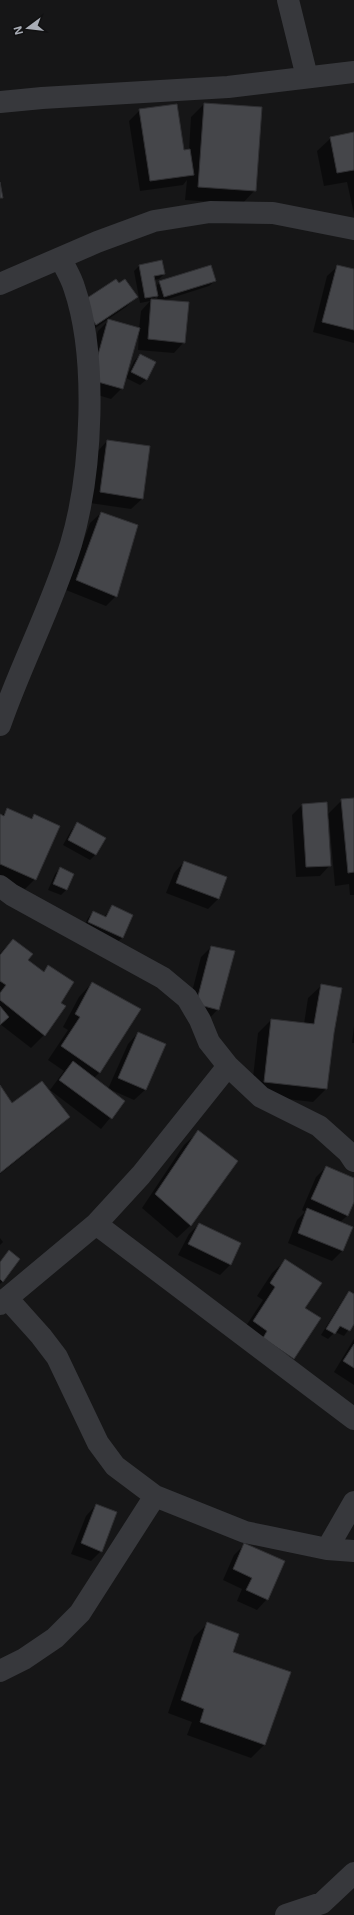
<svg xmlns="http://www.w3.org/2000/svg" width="354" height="1915" font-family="Inter,sans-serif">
<rect width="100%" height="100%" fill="#161617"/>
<path fill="#0007" fill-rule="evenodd" d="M204,104l51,86 -13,14 -57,-4 2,-20 -4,5 -43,6 -11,-70 11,-11 43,41 6,-1 2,-33z
M354,133v81l-7,-32 -23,4 -7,-35 14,-13z
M139,266l25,8 -5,5 -5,1 1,7 5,-5 55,-1 -6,5 -47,15 22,41 -10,11 -36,-3 1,-20 -17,58 -11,11 -30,-9 17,-59 11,-11 30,9 2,-18 9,-10 -10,2 -6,-32zM157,296l1,5 -6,-1z
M338,266l16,4v73l-41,-11 14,-56z
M119,285l17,12 -10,10 -41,28z
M140,355l15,7 -9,18 -6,5 -14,-7 8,-17z
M107,441l35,58 -11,10 -41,-6 7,-51z
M101,513l15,83 -10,10 -40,-16 24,-67z
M354,799v96h-4l-1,-11 -14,2 -6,-67h-2l3,46 -10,11 -24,1 -4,-62 10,-10 25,10 15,-15z
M8,810l22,9 4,-3 1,63 -10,10 -25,-11v-63l1,1z
M78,824l18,30 -6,6 -27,-15 9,-16z
M184,862l35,36 -11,11 -42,-16 8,-20z
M60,868l13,6 -7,16 -5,5 -13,-5 7,-16z
M112,907l20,9 -10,22 -6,5 -33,-15 5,-10 5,-6 11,5z
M13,940l14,20 16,12 6,-5 11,36 -16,32 -13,13 -31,-24v-71z
M211,947l7,62 -10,11 -22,-5 15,-58z
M92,983l47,26 -40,64 -5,5 14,11 20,-45 10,-11 26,12 -19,45 -11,10 -25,-11 15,12 -23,28 -51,-39 14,-19 -16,-11 20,-30 -5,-3 16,-30z
M322,985l11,48 -7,56 -13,13 -62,-7 7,-62 13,-13 33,4 4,-26z
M354,1026v17h-2z
M0,1087l12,18 57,12 -14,13 -55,44z
M198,1132l-7,93 -14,13 -35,-30 42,-63z
M326,1167l28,12v20l-7,17 -8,7 3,28 -10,10 -44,-18 9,-23 8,-8 -3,-2 14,-33z
M199,1224l41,20 -10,21 -10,10 -42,-20 11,-21z
M0,1238l3,4 -3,3z
M9,1252l-6,29 -3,3v-23z
M286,1260l18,48 16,11 -27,39 -13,14 -40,-37 23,-35 -6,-4 15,-23z
M349,1292l5,3v27l-10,14 -9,-4 -7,7 -7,-4 23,-37z
M354,1339v46l-20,-13z
M96,1505l5,46 -10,10 -20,-7 15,-38z
M244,1545l23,54 -10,11 -20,-9 5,-12 -19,-9 11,-25z
M207,1624l25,28 58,21 -26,72 -13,13 -64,-23 5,-13 -24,-9 26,-76z"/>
<path fill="#45464a" stroke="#303033" d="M204,103l58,4 -6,84 -58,-4z
M177,104l7,46 6,-1 4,26 -44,6 -11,-72z
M354,132v38l-17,3 -7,-36z
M0,182l3,16h-3z
M162,260l3,14 -11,2 4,20 -13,2 -6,-33z
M211,265l5,16 -52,16 -5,-16z
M337,265l17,4v61l-32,-8z
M116,279l3,4 6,-4 13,18 -42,28 -15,-23z
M151,299l38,3 -4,41 -37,-4z
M108,319l32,9 -17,61 -32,-9z
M140,354l16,8 -9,18 -16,-8z
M107,440l43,6 -7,53 -43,-7z
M101,512l37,13 -21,72 -41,-17z
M354,798v74l-6,1 -7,-74z
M327,802l4,64 -25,1 -4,-63z
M7,808l25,11 2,-5 26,12 -24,54 -36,-16v-50l4,2z
M77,822l29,16 -10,17 -28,-15z
M184,861l43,16 -8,22 -43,-16z
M60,867l14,7 -7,16 -14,-6z
M112,905l21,10 -10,23 -35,-16 5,-11 13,6z
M13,939l20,15 -5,6 16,12 4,-7 26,17 -13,21 5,3 -21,30 -45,-36v-7l6,-8 -6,-4v-26z
M211,946l24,5 -16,59 -23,-6z
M92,982l49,27 -41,64 -39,-27 19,-29 -5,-3z
M321,984l21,4 -8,45 -7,56 -63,-7 7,-63 43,5z
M0,1006l9,11 -9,8z
M138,1032l28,12 -20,46 -28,-12z
M73,1061l52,40 -13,18 -53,-39z
M42,1081l28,36 -70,56v-88l12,18z
M198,1130l40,31 -47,65 -36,-32z
M326,1166l28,12v24l-6,14 -37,-17z
M307,1208l46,19 -10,24 -45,-18z
M199,1223l42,20 -10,22 -43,-21z
M9,1250l11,9 -17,23 -3,-3v-17z
M285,1259l37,24 -17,25 16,10 -27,41 -31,-21 4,-7 -14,-10 22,-34 -5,-4z
M349,1291l5,3v30l-4,7 -10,-5 -5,8 -9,-5z
M354,1344v24l-11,-7z
M96,1504l21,8 -15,40 -21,-9z
M244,1543l41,18 -17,39 -22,-10 6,-12 -19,-9z
M207,1622l32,12 -6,18 58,20 -26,73 -65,-23 4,-13 -23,-9z"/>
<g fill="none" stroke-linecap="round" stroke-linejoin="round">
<path stroke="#37383c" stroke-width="22" d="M288,0l19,77
M0,102l42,-4 186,-11 126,-15
M0,284l97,-42 57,-21 56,-9 63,1 81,16
M0,725c21,-61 52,-119 71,-181 21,-71 27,-187 3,-257 -3,-10 -9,-19 -13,-28
M0,886l12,9 151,83 24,20 13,22 9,22 19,24 33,31 58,29 29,26 6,9
M96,1224l258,195
M7,1298l34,38 16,21 41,86 17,23 40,30 90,36 82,17 27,2
M0,1304l96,-80 45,-49 87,-109
M327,1549l27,-47
M0,1671l24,-12 31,-21 25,-25 75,-117
M286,1915l36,-12 32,-30"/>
</g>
<g transform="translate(28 28) rotate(255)" stroke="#111112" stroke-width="3" paint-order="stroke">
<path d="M0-3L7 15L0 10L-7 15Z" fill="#a9adb6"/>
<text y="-6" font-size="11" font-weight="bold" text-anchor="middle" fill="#a9adb6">N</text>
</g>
</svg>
